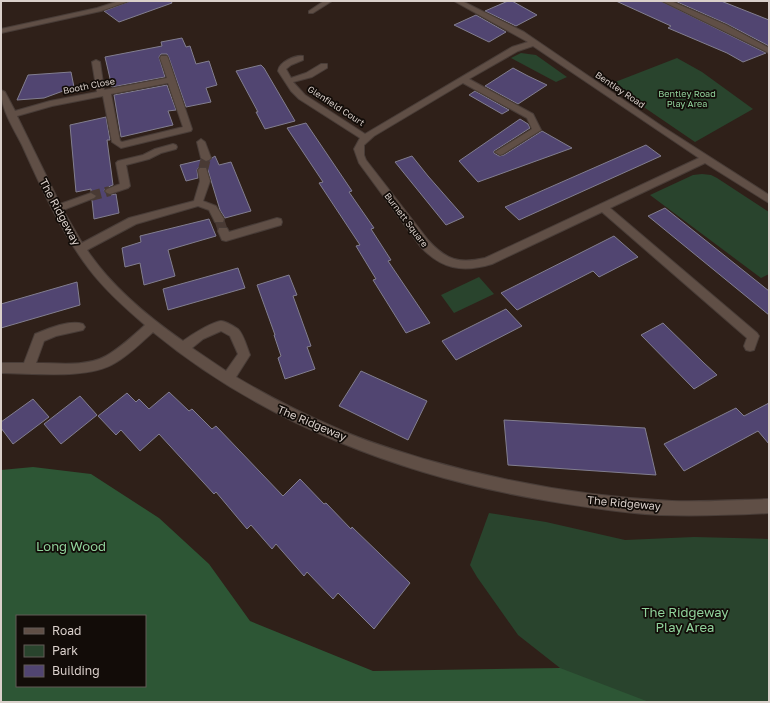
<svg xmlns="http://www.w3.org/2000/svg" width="770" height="703" font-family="'Golos Text',sans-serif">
<rect width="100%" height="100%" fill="#2f2019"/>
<path fill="#29442d" d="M521,53l15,2 31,22 -11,5 -45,-24z
M677,58l25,14 51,37 -58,33 -85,-58z
M702,174l9,1 6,3 52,34v62l-8,4 -111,-83 43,-20z
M479,277l15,17 -40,19 -13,-18z
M489,513l57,9 79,18 69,-3 75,2v163h-201l-8,-34 -42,-33 -41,-58 -7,-12z"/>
<path fill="#2d5635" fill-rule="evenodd" d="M33,467l58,7 68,44 50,46 41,57 123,50 187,-3 89,34h-648v-232zM17,616h128v70h-128z"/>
<path fill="#514571" stroke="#827e8f" d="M130,1h41l1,2 -53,19 -15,-11z
M508,1h4l25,14 -21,11 -31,-15z
M616,1h45l105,52 -23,9 -16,-9 -59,-25 3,-2z
M675,1h46l48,19v26l-42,-22z
M476,15l30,17 -17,10 -35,-17z
M182,38l4,9 4,-1 6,18 13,-3 8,24 -11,3 5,14 -25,5 -17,-49 -2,-4h-6l-2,3 6,20 -53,10 -7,-30 57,-11 -1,-4z
M261,65l3,3 31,53 -30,8 -9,-17h2l-22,-41z
M513,68l15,8 19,9 -29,19 -33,-18z
M71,72l3,15 -30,11 -27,2 11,-25z
M167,85l9,25 -8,1 5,14 -52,12 -7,-42z
M475,91l34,19 -7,4 -33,-19z
M106,117l4,23h-3l6,45 -7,3 -2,3 6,4 6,-1 3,19 -25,6 -2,-19 5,-3v-2l-6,-3v-3l-15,3 -6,-67z
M520,119l8,5 2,4 -36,23v2l5,3 5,-1 38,-24 30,17 -94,34 -19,-21z
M306,123l46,68 -3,1 25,36 -3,1 20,31 -3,1 42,62 -24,10 -33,-53 3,-1 -20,-33 4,-1 -41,-62 4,-1 -36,-54z
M646,145l15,11 -142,64 -14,-13z
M215,156l4,9 12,-3 20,49 -26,7 -5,-8 -13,-43h-8l-2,3 1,8 -12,3 -6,-16 21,-5 5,2z
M412,156l16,20 36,41 -18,8 -51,-63z
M665,208l104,83v24l-121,-99z
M209,219l7,17 -48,14 7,26 -31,9 -4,-22 -15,4 -3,-19 19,-6 -1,-6z
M614,236l24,21 -39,20 -6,-6 -76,39 -16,-17z
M238,268l7,20 -77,22 -5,-21z
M289,275l8,20 -4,1 18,50 -4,1 8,22 -30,10 -7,-21 3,-2 -7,-21h1l-18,-50z
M77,282l3,23 -79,23v-24z
M506,309l16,17 -66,34 -14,-19z
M663,323l41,40 13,12 -23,14 -53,-54z
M361,371l66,30 -19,39 -69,-34z
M169,392l20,19 3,-2 20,20 4,-3 67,70 17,-17 24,25 2,-1 25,26 1,-2 58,56 -36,46 -36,-36 -5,6 -26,-27 -3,4 -28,-32 -4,5 -21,-24 -4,4 -31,-37 -2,2 -55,-60 -19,17 -19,-21 -5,5 -18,-19 29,-23 9,9 3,-3 10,10z
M80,396l17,19 -36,29 -17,-20z
M33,399l16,18 -36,27 -12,-16v-6z
M769,403v41l-11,-13 -74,40 -20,-27 72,-36 8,8z
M504,420l141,8 11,47 -148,-10z"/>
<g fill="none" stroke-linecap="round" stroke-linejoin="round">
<path stroke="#493a34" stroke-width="10" stroke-dasharray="10 5" stroke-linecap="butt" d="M203,170l3,-12
M91,196l19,-5
M219,219l4,12"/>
<defs>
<path id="minor" d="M119,1h10l-28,10 -100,22v-4l96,-21z
M324,1h8l-19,12h-4v-2z
M454,1h8l62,31 139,95 106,68v8l-64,-40 -95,45 147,125 2,3 -5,14 -4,1 -4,-1 -2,-4 3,-8 -145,-126 -110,52c-30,9 -51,5 -72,-18l-61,-83 -5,-14 6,-11 -61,-39 -8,-8 -13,-20c1,-9 17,-16 25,-15v4l-12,5 -5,4 5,9 15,-5 15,-9h6v4l-15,9 -19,5 12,13 60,39 147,-87 16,-5zM533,46l166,112 -214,100c-26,6 -39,2 -57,-18l-62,-80 -2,-5v-10l10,-9 89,-53 64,35 5,11 -37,23 5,3 3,-1 38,-24 -8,-16 -64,-35 49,-28z
M662,1h9l55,24 43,23v5z
M161,56h6l1,2 24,71 -1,2 -70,17 -9,-6 -9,-46 -51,10 -35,10 43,88 31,-11 5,3 -2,2 -31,12 19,33 47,-25 65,-17 6,-20 -2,-11 2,-2h6l4,13 -7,20 13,5 8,13 -1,3h-8l-6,-12 -11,-4 -62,18 -49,26c24,36 60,66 96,91 8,-6 29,-19 38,-20 4,0 14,6 17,8 6,6 9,19 12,26l-14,22c32,19 65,36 100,51 28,13 59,22 88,31 80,23 165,38 248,42 32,1 65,-1 97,-2v14c-36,2 -73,3 -109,2 -37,-2 -75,-8 -111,-14 -144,-24 -284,-77 -396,-169 -12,11 -24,23 -38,31 -27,17 -82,10 -114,10v-10h23l11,-29c12,-5 35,-15 48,-10l2,3 -2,3 -27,6 -12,5 -8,22c22,0 50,4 70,-7 14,-8 27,-20 39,-31 -20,-17 -40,-35 -56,-56 -28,-37 -48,-82 -67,-124 -9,-18 -21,-35 -21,-55l4,2 10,19 35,-10 47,-9 -5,-30 4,-2 4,2 4,28 63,-12 -7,-20zM168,83l15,44 -61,15 -2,-1 -9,-47zM221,331l9,5 8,18 -12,17 -34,-23 11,-9z
M201,139l4,3 6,16 -2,2 -3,1 -5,-3 -4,-16z
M173,144l3,1 1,2 -1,2 -15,4 -12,6 -23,6 4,21 -2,2 -18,6 -3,-1 -2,-2 2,-2 13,-5 -4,-21 2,-2 25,-6 12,-6z
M277,218l4,1 1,3 -1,3 -55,16 -4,-1 -4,-9 1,-3h8l2,4z"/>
</defs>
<use href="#minor" stroke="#493d38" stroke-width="2"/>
<use href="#minor" fill="#604f46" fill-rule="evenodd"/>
</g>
<g text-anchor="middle" stroke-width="3.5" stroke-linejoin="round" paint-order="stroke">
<g font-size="9" fill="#dad0cb" stroke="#120c08">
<text transform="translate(89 86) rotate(-11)" y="3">Booth Close</text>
<text transform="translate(620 90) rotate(34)" y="3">Bentley Road</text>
<text transform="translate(336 106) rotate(33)" y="3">Glenfield Court</text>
<text transform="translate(406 220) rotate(53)" y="3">Burnett Square</text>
</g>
<g font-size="9" fill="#90d29b" stroke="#120c08">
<text x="687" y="97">Bentley Road<tspan x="687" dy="10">Play Area</tspan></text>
</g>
<g font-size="11" fill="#dad0cb" stroke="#120c08">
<text transform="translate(60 212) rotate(62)" y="4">The Ridgeway</text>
<text transform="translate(312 423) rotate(23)" y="4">The Ridgeway</text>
<text transform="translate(624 503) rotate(5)" y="4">The Ridgeway</text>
</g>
<g font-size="13" fill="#90d29b" stroke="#120c08">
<text x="71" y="551">Long Wood</text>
<text x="685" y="617">The Ridgeway<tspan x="685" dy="15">Play Area</tspan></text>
</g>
</g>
<rect width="770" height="703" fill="none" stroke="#dad0cb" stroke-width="4"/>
<rect x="16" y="615" width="130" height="72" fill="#120c08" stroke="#625a56"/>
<rect x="24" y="628" width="20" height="6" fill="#604f46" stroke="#625a56"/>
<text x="52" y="635" font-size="12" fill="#dad0cb">Road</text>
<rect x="24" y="645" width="20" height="12" fill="#29442d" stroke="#625a56"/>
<text x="52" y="655" font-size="12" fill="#dad0cb">Park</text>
<rect x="24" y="665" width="20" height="12" fill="#514571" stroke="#625a56"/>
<text x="52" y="675" font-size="12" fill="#dad0cb">Building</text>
</svg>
